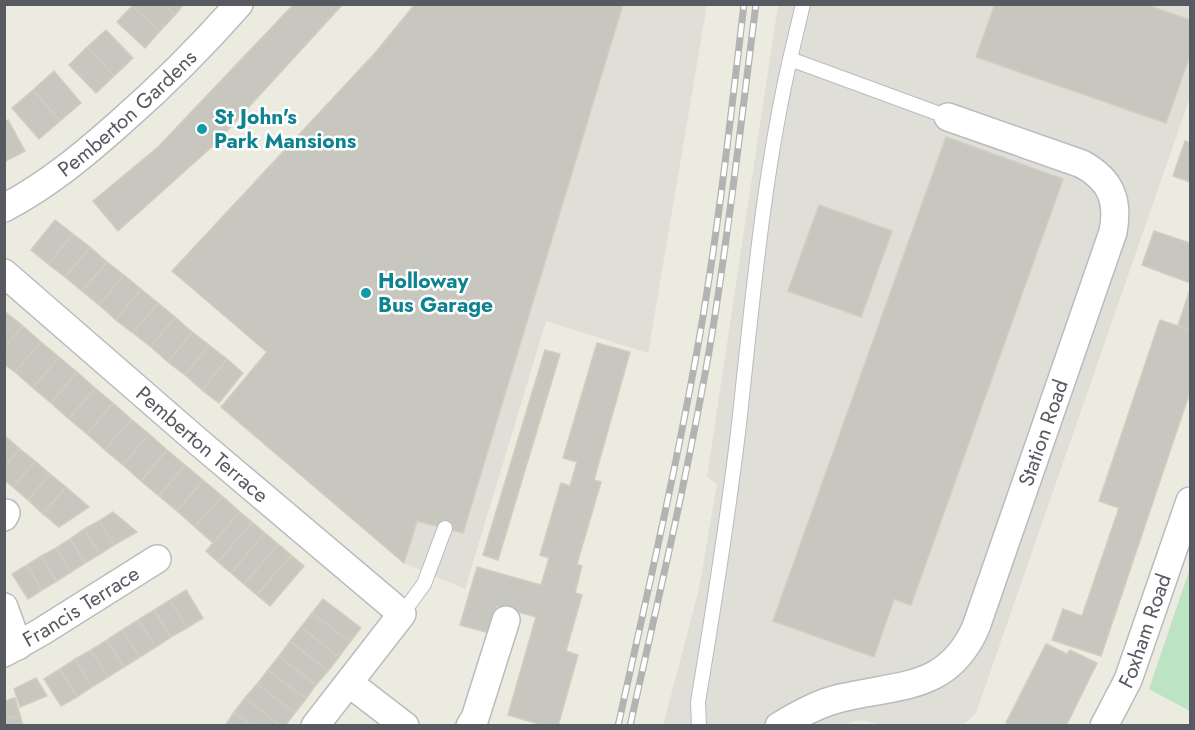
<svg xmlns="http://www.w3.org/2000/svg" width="1195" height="730" font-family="Jost,sans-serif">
<rect width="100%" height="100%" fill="#ecebdf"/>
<path fill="#dfded7" d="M415,5h292l-59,348 -102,-32 -81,268 -61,-26 -183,-156 45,-55 -94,-81 203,-218z
M778,5h412v92l-214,616 -14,13 -80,-1 -21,-5 -23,6h-175l36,-137 18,-105 -10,-7z"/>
<path fill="#bce3c4" d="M1190,568v143l-41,-22z"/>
<path fill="#c8c7bf" stroke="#d0cebe" stroke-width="1.5" d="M133,4h30l12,11 -15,16 -28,-25z
M163,4h21l-9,11z
M294,4h49l-128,140 -97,87 -25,-30 65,-54z
M415,4h208l-160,529 -46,-12 -13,42 -183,-156 46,-55 -95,-81 203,-218z
M995,4h150l45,16v35l-24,68 -190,-66z
M132,6l28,25 -15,17 -28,-26z
M106,30l27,28 -19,18 -27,-29z
M87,47l27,29 -18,17 -27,-28z
M54,71l27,32 -21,18 -27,-31z
M33,90l27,31 -21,18 -27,-31z
M8,120l17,31 -21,11v-40z
M946,137l117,42 -152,426 -17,-6 -20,58 -101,-36z
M1185,141l5,2v39l-17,-6z
M819,205l73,26 -31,86 -73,-26z
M55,220l18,14 -25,30 -17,-14z
M1154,231l36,12v40l-48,-18z
M73,234l17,13 -25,30 -17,-13z
M90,247l17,15 -25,29 -17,-14z
M107,262l17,13 -25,30 -17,-14z
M124,275l17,14 -25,31 -17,-15z
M141,289l17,14 -25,30 -17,-13z
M1190,289v41l-12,-4z
M158,303l17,14 -24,30 -18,-14z
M4,311l19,15 -19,22z
M175,317l17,15 -24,30 -17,-15z
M1160,320l30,10v62l-89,264 -49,-16 11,-31 19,7 37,-108 -20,-7z
M23,326l18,16 -26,30 -11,-8v-16z
M192,332l17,13 -24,30 -17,-13z
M41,342l18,15 -26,31 -18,-16z
M597,343l33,9 -36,128 7,2 -24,82 5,2 -7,27 7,2 -16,56 12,4 -20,71h-12l-38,-11 28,-98 -39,-11 -7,27 -30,-8 17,-58 64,18 8,-27 -9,-3 21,-72 9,3 7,-24 -14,-4z
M209,345l18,14 -25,31 -17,-15z
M545,350l15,4 -62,206 -15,-5z
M59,357l18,15 -26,31 -18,-15z
M227,359l16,14 -24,30 -17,-13z
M77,372l18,16 -26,31 -18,-16z
M95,388l18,15 -26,31 -18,-15z
M113,403l18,16 -26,31 -18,-16z
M131,419l18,15 -26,31 -18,-15z
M149,434l18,16 -26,31 -18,-16z
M5,436l15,13 -16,18v-30z
M20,449l15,12 -22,26 -9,-7v-13z
M167,450l18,15 -26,31 -18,-15z
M35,461l15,13 -22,26 -15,-13z
M185,465l18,15 -26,31 -18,-15z
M50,474l16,13 -23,27 -15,-14z
M203,480l19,16 -27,31 -18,-16z
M66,487l23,20 -30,20 -16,-13z
M222,496l18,16 -27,31 -18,-16z
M113,512l24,20 -23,13 -15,-24z
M240,512l12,10 -34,40 -12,-11z
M99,521l15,24 -14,9 -16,-25z
M252,522l13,11 -34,40 -13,-11z
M84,529l16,25 -15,9 -15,-24z
M265,533l13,11 -34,40 -13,-11z
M70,539l15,24 -14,9 -15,-24z
M278,544l13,11 -34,40 -13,-11z
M56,548l15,24 -14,9 -16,-25z
M291,555l13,11 -34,40 -13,-11z
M41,556l16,25 -15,9 -15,-25z
M27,565l15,25 -14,9 -16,-25z
M186,590l17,28 -16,10 -17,-28z
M323,599l38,29 -11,14 -38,-29z
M170,600l17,28 -16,9 -17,-27z
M154,610l17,27 -15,10 -18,-27z
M312,613l38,29 -11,15 -38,-30z
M138,620l18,27 -16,10 -18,-27z
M301,627l38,30 -11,14 -38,-30z
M122,630l18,27 -16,10 -17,-27z
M107,640l17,27 -16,10 -17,-27z
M290,641l38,30 -12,14 -37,-29z
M1046,644l21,10 3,-4 27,13 -31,63h-55l-5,-3z
M91,650l17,27 -16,10 -17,-28z
M279,656l37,29 -10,14 -38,-29z
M75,659l17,28 -15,10 -17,-28z
M60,669l17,28 -16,9 -17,-27z
M268,670l38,29 -11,14 -38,-29z
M36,678l11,18 -27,11 -6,-18z
M257,684l38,29 -10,13h-4l-36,-28z
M15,698l5,17 -16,4v-18z
M245,698l36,28h-29l-18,-14z
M234,712l18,14h-27z
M20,715l3,11h-19v-7z"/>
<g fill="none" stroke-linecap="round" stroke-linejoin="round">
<defs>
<path id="lane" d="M803,4l-13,55 158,58
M402,614l22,-30 21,-56
M699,726l-1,-24c15,-90 29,-179 40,-269 14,-125 24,-251 52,-374"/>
<g id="street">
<path id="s1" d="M4,208c44,-23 81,-54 118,-87 41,-36 80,-75 117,-117"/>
<path id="s2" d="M4,273l191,166 207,175 -87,112"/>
<path d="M4,517l2,-4"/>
<path d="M4,607l14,39"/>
<path id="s3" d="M4,653l37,-21 116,-73"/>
<path d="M349,683l56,43"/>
<path d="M470,726l5,-8 31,-98"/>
<path id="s4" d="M779,726c20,-12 40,-23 62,-28 58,-14 107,-7 135,-71l137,-395c6,-32 -2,-52 -31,-68l-134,-47"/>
<path id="s5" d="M1104,726l24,-46 62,-179"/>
</g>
</defs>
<use href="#lane" stroke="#babbc1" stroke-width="16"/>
<use href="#street" stroke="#babbc1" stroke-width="30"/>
<use href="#lane" stroke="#fff" stroke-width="14"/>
<use href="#street" stroke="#fff" stroke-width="27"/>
<defs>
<path id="rail" d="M618,726c29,-131 59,-261 82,-392 19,-109 31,-220 44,-330
M630,726c29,-131 60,-261 82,-392 18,-110 30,-220 44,-330"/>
</defs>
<use href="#rail" stroke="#b3b3b4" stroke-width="7"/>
<use href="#rail" stroke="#fff" stroke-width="4.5" stroke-dasharray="14" stroke-linecap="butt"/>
</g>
<g fill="#0f9aa8" stroke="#fff" stroke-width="2">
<circle cx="202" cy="129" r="6"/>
<circle cx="366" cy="293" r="6"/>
</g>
<g text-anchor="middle" stroke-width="5" stroke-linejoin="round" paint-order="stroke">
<g font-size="21" fill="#585a61" stroke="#fff">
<text dy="7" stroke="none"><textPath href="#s1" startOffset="156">Pemberton Gardens</textPath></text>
<text dy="7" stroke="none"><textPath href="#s4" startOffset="435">Station Road</textPath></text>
<text dy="7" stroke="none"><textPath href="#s2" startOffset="262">Pemberton Terrace</textPath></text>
<text dy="7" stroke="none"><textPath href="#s3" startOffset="90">Francis Terrace</textPath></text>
<text dy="7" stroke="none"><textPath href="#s5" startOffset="104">Foxham Road</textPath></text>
</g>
<g font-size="21" font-weight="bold" fill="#0d838f" stroke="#fff" text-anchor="start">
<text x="214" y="124">St John's<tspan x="214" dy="24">Park Mansions</tspan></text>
<text x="378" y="288">Holloway<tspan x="378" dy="24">Bus Garage</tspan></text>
</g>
</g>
<rect width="1195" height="730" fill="none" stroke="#585a61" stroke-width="12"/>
</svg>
